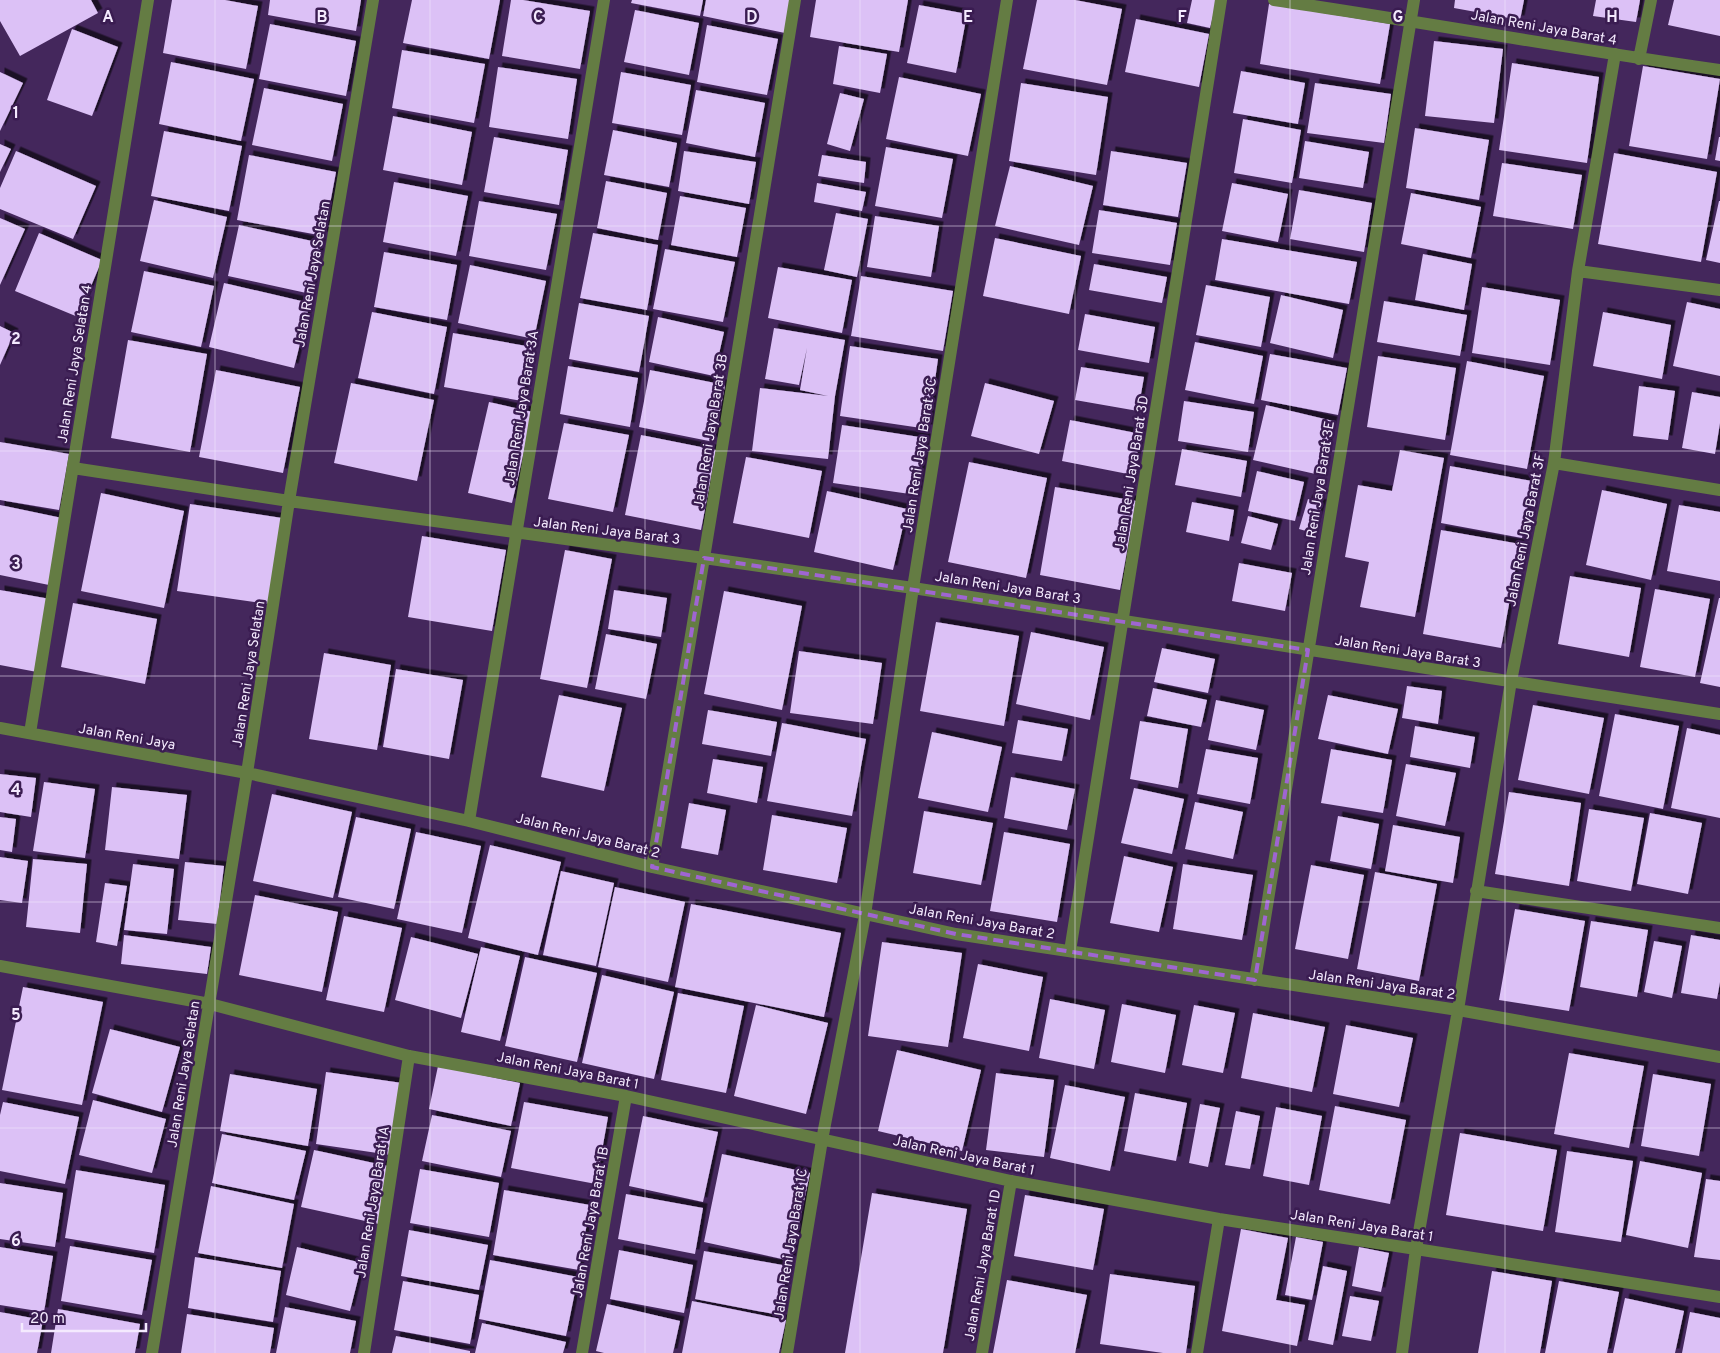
<svg xmlns="http://www.w3.org/2000/svg" width="1720" height="1353" font-family="Overpass,sans-serif">
<defs>
<filter id="shadow"><feDropShadow dx="4.5" dy="-4.5" stdDeviation="0" flood-color="#0009"/></filter>
</defs>
<rect width="100%" height="100%" fill="#44275c"/>
<path fill="#dcc1f6" filter="url(#shadow)" d="M0,0h91l7,13 -78,43 -20,-35z
M172,0h53l33,6 -12,63 -83,-16z
M270,0h91l-5,31 -88,-16z
M412,0h88l-11,59 -86,-16z
M511,0h12l67,11 -10,58 -78,-13z
M632,0h71l-3,16 -69,-13z
M706,0h86l-7,33 -82,-17z
M816,0h92l-9,52 -89,-15z
M1037,0h38l47,9 -15,76 -84,-16z
M1192,0h25l-7,28 -23,-5z
M1455,0h69l-4,20 -66,-12z
M1596,0h44l-4,22 -43,-6z
M1674,0h46v36l-52,-11z
M1269,4l121,20 -10,60 -120,-20z
M919,5l48,9 -11,59 -49,-10z
M635,10l64,13 -10,52 -65,-13z
M1136,19l73,15 -10,53 -74,-15z
M270,24l86,17 -10,55 -87,-17z
M707,25l71,14 -11,56 -70,-13z
M72,29l46,18 -26,69 -45,-16z
M1434,41l69,8 -9,74 -69,-7z
M839,46l48,8 -7,39 -47,-9z
M402,50l83,14 -11,59 -82,-15z
M171,62l83,17 -13,62 -82,-17z
M1512,63l87,14 -12,86 -88,-13z
M1643,66l77,13 -13,80 -78,-13z
M498,67l79,12 -9,60 -79,-12z
M1241,71l64,12 -7,41 -65,-11z
M0,72l23,11 -23,48z
M621,72l70,13 -9,50 -70,-12z
M899,77l82,17 -13,62 -82,-17z
M1021,83l87,14 -12,78 -87,-14z
M1315,83l76,11 -7,49 -77,-10z
M264,88l79,16 -11,57 -80,-16z
M696,90l69,13 -10,54 -69,-14z
M840,93l24,6 -14,52 -23,-7z
M393,116l79,16 -10,53 -79,-15z
M1243,119l58,11 -9,53 -58,-10z
M1415,128l74,12 -10,60 -73,-12z
M613,130l64,13 -8,44 -65,-12z
M164,131l78,15 -13,65 -78,-15z
M494,137l74,13 -9,55 -75,-13z
M1719,137h1v24l-5,-1z
M1305,141l64,11 -6,36 -64,-10z
M0,144l11,5 -11,23z
M886,147l67,12 -11,59 -67,-12z
M16,151l80,35 -23,53 -73,-30v-21z
M684,151l72,11 -7,42 -71,-13z
M1111,151l76,12 -9,54 -75,-12z
M1614,153l103,19 -16,90 -103,-18z
M249,155l87,17 -12,64 -87,-16z
M822,155l44,7 -2,21 -46,-7z
M1502,163l80,12 -9,54 -80,-13z
M1010,166l83,20 -14,59 -84,-19z
M606,181l61,12 -9,47 -61,-12z
M394,182l74,14 -12,60 -73,-14z
M817,183l49,9 -4,19 -48,-9z
M1232,183l56,11 -10,48 -56,-11z
M1299,190l73,13 -8,49 -74,-13z
M1411,193l70,14 -10,51 -70,-14z
M680,196l66,12 -9,49 -66,-12z
M154,200l73,17 -14,61 -73,-17z
M479,201l78,13 -11,56 -77,-14z
M1719,201h1v62l-14,-3z
M1099,210l78,13 -7,42 -78,-12z
M836,213l32,6 -11,58 -33,-7z
M875,216l64,10 -8,51 -64,-10z
M0,218l25,11 -25,56z
M239,225l82,18 -10,51 -83,-18z
M39,233l63,27 -24,57 -63,-26z
M593,233l65,12 -11,65 -67,-12z
M995,238l86,18 -12,58 -86,-18z
M1222,239l135,23 -8,42 -134,-24z
M665,249l70,13 -12,60 -70,-13z
M384,252l73,13 -10,55 -73,-13z
M1423,254l49,10 -8,46 -49,-10z
M1094,264l73,13 -5,26 -73,-13z
M470,265l76,16 -12,58 -76,-16z
M778,267l74,13 -10,53 -74,-15z
M144,271l70,15 -13,61 -70,-15z
M861,276l92,15 -10,60 -92,-15z
M224,283l86,20 -16,65 -85,-21z
M1206,285l64,12 -9,50 -65,-12z
M1482,287l78,13 -10,65 -78,-12z
M1281,295l62,15 -10,48 -63,-15z
M1384,301l83,14 -7,41 -83,-14z
M1687,302l33,7v67l-47,-10z
M579,303l70,13 -10,56 -70,-13z
M372,312l75,15 -13,67 -76,-16z
M1603,312l68,13 -9,54 -69,-13z
M1085,314l70,13 -6,36 -71,-13z
M658,317l66,15 -10,44 -65,-14z
M0,326l14,7 -14,32z
M774,328l71,12 -10,56 -7,63 -76,-8 8,-63 68,8 -28,-6 7,-42 -8,37 -34,-6z
M453,333l79,14 -10,54 -78,-14z
M128,340l79,14 -17,98 -79,-14z
M1195,342l68,14 -9,48 -69,-14z
M850,346l88,13 -10,70 -88,-13z
M1270,354l77,14 -9,47 -77,-15z
M1378,356l78,12 -11,72 -78,-13z
M1467,361l77,15 -17,93 -77,-14z
M568,366l70,12 -8,49 -70,-13z
M1081,367l63,10 -6,34 -63,-11z
M216,370l84,17 -17,86 -84,-16z
M650,370l75,15 -11,57 -75,-15z
M351,383l83,17 -17,81 -83,-18z
M985,383l69,18 -15,53 -68,-18z
M1639,386l36,5 -7,49 -35,-4z
M1692,392l28,5v26l-5,31 -33,-6z
M1184,401l70,11 -6,40 -70,-11z
M489,402l44,10 -21,91 -44,-10z
M1266,405l67,16 -13,54 -67,-15z
M1070,420l71,14 -8,41 -71,-14z
M564,423l65,12 -16,77 -65,-13z
M842,425l84,13 -9,57 -84,-12z
M641,435l75,15 -15,80 -76,-15z
M0,442l69,12 -10,56 -59,-10z
M1182,449l65,12 -6,36 -66,-12z
M1400,450l44,8 -29,159 -55,-10 9,-45 -24,-5 13,-72 34,6z
M746,457l76,14 -13,67 -76,-15z
M969,462l78,16 -21,100 -78,-16z
M1450,466l82,15 -10,57 -81,-15z
M1257,471l47,11 -9,39 -47,-10z
M1055,487l81,14 -16,89 -80,-15z
M1602,490l65,14 -16,76 -65,-15z
M827,491l80,18 -14,61 -79,-18z
M101,493l83,18 -20,97 -83,-17z
M1308,499l14,5 -9,29 -14,-4z
M1192,502l42,8 -5,31 -43,-9z
M190,504l92,14 -13,86 -92,-13z
M0,505l62,13 -13,67 -49,-10z
M1679,505l41,7v69l-53,-10z
M1248,516l30,8 -7,26 -30,-7z
M1441,530l79,14 -19,104 -78,-14z
M422,536l84,14 -14,81 -84,-14z
M565,550l47,9 -25,129 -47,-9z
M1239,563l53,10 -7,38 -53,-10z
M1570,576l71,12 -12,69 -71,-13z
M1655,589l55,10 -15,78 -55,-10z
M0,590l50,9 -13,73 -37,-7z
M614,590l53,8 -6,39 -53,-8z
M724,591l78,15 -20,104 -78,-16z
M1719,598h1v89l-20,-4z
M73,603l84,16 -12,65 -84,-17z
M936,622l83,14 -15,90 -84,-15z
M1031,632l73,15 -14,73 -74,-16z
M606,634l51,10 -11,55 -51,-10z
M1162,648l53,11 -7,34 -54,-11z
M799,651l83,12 -9,61 -83,-11z
M324,653l67,12 -14,85 -68,-11z
M396,669l67,11 -14,79 -66,-12z
M1407,686l35,5 -4,33 -36,-6z
M1153,688l54,12 -6,27 -54,-11z
M559,695l63,13 -18,83 -63,-14z
M1328,695l70,14 -10,45 -70,-15z
M1216,700l48,10 -8,40 -48,-10z
M1533,705l71,13 -15,76 -71,-14z
M708,710l69,12 -6,34 -69,-12z
M1615,714l64,12 -16,83 -64,-13z
M1018,720l50,9 -6,32 -50,-8z
M1140,721l48,8 -10,59 -48,-9z
M782,723l84,16 -14,77 -85,-15z
M1415,726l60,11 -5,31 -60,-11z
M1687,728l33,7v83l-49,-10z
M932,732l70,15 -14,65 -70,-14z
M1206,749l52,9 -8,46 -53,-10z
M1331,749l61,11 -9,53 -62,-10z
M713,759l50,8 -6,36 -50,-10z
M1406,764l50,9 -11,53 -49,-10z
M0,774l36,4 -5,39 -31,-5z
M1011,777l64,12 -8,41 -63,-12z
M44,782l51,7 -10,69 -52,-7z
M112,787l75,8 -8,64 -74,-9z
M1134,788l50,11 -12,55 -51,-11z
M1509,792l72,11 -12,83 -74,-12z
M272,794l80,18 -19,86 -80,-17z
M1195,802l48,10 -10,47 -48,-10z
M689,803l37,7 -8,45 -37,-7z
M1589,809l55,9 -13,73 -54,-10z
M924,811l69,12 -12,62 -68,-12z
M1650,813l52,10 -14,71 -51,-10z
M772,815l75,13 -10,55 -74,-13z
M1338,816l41,8 -8,45 -41,-8z
M0,817l16,2 -4,33 -12,-2z
M356,817l55,12 -17,80 -56,-12z
M1393,825l67,12 -7,46 -68,-12z
M416,832l65,14 -19,87 -65,-14z
M1004,832l66,12 -13,78 -67,-11z
M490,845l71,17 -23,93 -70,-17z
M1124,856l49,11 -14,65 -49,-9z
M0,857l28,4 -6,42 -22,-3z
M33,859l54,5 -7,69 -54,-6z
M185,862l39,4 -7,58 -39,-4z
M133,864l41,5 -7,65 -43,-4z
M1183,864l70,11 -11,65 -69,-11z
M1311,865l53,10 -16,84 -53,-10z
M561,871l53,12 -18,83 -53,-11z
M1375,872l62,12 -18,97 -62,-12z
M105,883l22,3 -10,60 -21,-4z
M615,887l70,15 -17,80 -70,-15z
M255,895l83,17 -16,80 -83,-17z
M691,904l150,29 -17,84 -149,-30z
M1515,909l70,12 -16,90 -70,-11z
M344,916l58,12 -18,84 -58,-12z
M1591,921l57,9 -11,67 -57,-10z
M124,935l87,12 -4,27 -86,-10z
M1691,935l29,5v42l-3,17 -36,-6z
M411,937l67,17 -17,64 -66,-18z
M1654,941l28,5 -10,52 -28,-6z
M882,942l80,11 -14,94 -80,-11z
M481,947l39,9 -20,85 -39,-9z
M525,957l72,16 -20,89 -72,-16z
M978,964l65,13 -14,74 -66,-13z
M602,975l72,17 -20,87 -72,-16z
M23,987l80,15 -21,103 -80,-15z
M678,993l66,13 -18,87 -65,-13z
M1050,999l55,11 -11,59 -55,-11z
M1122,1004l54,11 -11,58 -54,-11z
M756,1005l72,18 -22,91 -72,-18z
M1194,1005l41,8 -12,60 -41,-8z
M1253,1013l72,14 -13,65 -71,-14z
M1346,1025l67,13 -14,69 -66,-13z
M110,1029l70,18 -18,65 -70,-19z
M897,1050l84,20 -19,81 -84,-20z
M1569,1053l75,13 -15,82 -75,-14z
M438,1066l82,17 -9,43 -82,-17z
M326,1072l76,11 -11,72 -75,-11z
M996,1073l58,7 -10,77 -58,-7z
M230,1074l87,15 -9,57 -88,-15z
M1653,1074l58,10 -12,72 -58,-10z
M1065,1085l60,12 -15,74 -60,-13z
M1135,1093l52,10 -11,58 -52,-10z
M93,1100l73,19 -14,54 -73,-18z
M3,1102l76,15 -14,67 -65,-13v-56z
M524,1102l84,15 -12,67 -85,-16z
M1200,1104l20,4 -12,59 -19,-4z
M1335,1106l71,14 -16,84 -71,-14z
M1276,1107l46,9 -13,69 -46,-9z
M1236,1111l24,5 -10,53 -25,-4z
M432,1115l79,16 -10,46 -79,-16z
M643,1116l75,16 -15,70 -74,-16z
M1460,1133l97,17 -14,81 -97,-16z
M222,1134l84,17 -12,49 -82,-17z
M314,1150l78,17 -13,57 -78,-17z
M1567,1151l66,10 -12,81 -66,-10z
M722,1154l88,19 -19,88 -87,-19z
M1640,1161l62,12 -14,75 -62,-13z
M420,1169l79,14 -10,54 -79,-14z
M76,1170l89,15 -11,68 -89,-15z
M1706,1179l14,2v79l-26,-3z
M0,1183l63,10 -8,54 -55,-8z
M211,1186l83,18 -12,64 -84,-15z
M504,1190l86,15 -11,65 -86,-15z
M872,1193l95,16 -24,144h-98z
M626,1194l77,14 -8,46 -77,-15z
M1025,1195l79,14 -11,61 -79,-14z
M1241,1229l47,9 -12,62 29,5 -8,41 -75,-15z
M409,1230l79,15 -9,45 -78,-14z
M1296,1237l27,5 -11,58 -27,-5z
M70,1246l82,14 -10,55 -81,-14z
M0,1247l53,9 -9,56 -44,-7z
M297,1247l65,16 -12,48 -64,-16z
M1359,1247l30,6 -8,39 -29,-6z
M619,1250l74,15 -9,48 -74,-14z
M704,1251l84,15 -9,49 -84,-16z
M195,1257l86,14 -8,51 -85,-14z
M490,1260l88,17 -12,59 -87,-17z
M1323,1266l24,5 -14,74 -25,-5z
M1492,1271l60,10 -12,72h-62z
M1110,1274l85,12 -9,67h-23l-63,-9z
M1007,1280l80,15 -12,58h-82z
M403,1281l76,14 -9,49 -76,-14z
M1559,1281l60,11 -12,61h-62z
M1350,1296l29,5 -8,40 -29,-5z
M1625,1298l59,13 -9,42h-62z
M692,1301l94,19 -7,33h-97z
M607,1304l73,17 -7,32h-69l-8,-2z
M285,1307l71,14 -6,32h-74z
M58,1309l82,15 -5,29h-84z
M0,1312l43,8 -6,33h-37z
M1690,1312l30,6v35h-38z
M187,1314l87,14 -4,25h-89z
M482,1323l84,19 -3,11h-88z
M396,1336l74,15v2h-78z"/>
<g fill="none" stroke-linecap="round" stroke-linejoin="round">
<path stroke="#647c43" stroke-width="12" d="M1274,0c149,22 297,49 446,70
M1639,59l12,-59
M1578,271l142,19
M1554,463l166,27
M73,468l216,33 415,57 209,30 807,126
M0,728l247,45 222,48 183,46 304,67 502,76 262,47
M30,733l118,-733
M469,821l135,-821
M652,867l52,-309 91,-558
M1476,891l244,37
M1070,951l151,-951
M0,966l210,38 199,52 217,40 385,85 208,38 197,30 304,48
M1255,980l159,-980
M152,1353l95,-580 42,-272 84,-501
M364,1353l45,-297
M582,1353l44,-257
M787,1353l35,-213 43,-225 48,-327 94,-588
M982,1353l29,-172
M1197,1353l22,-134
M1402,1353l14,-104 42,-239 53,-329 43,-218 24,-192 37,-217"/>
</g>
<path fill="none" stroke="#9f65d2" stroke-width="4" stroke-dasharray="10 6" stroke-linejoin="round" d="M704,558l604,92 -53,330 -299,-46 -304,-67z"/>
<path fill="none" stroke="#f4eafe" stroke-width="1" stroke-opacity="0.55" d="M215,0v1353M430,0v1353M645,0v1353M860,0v1353M1075,0v1353M1290,0v1353M1505,0v1353M0,226h1720M0,451h1720M0,676h1720M0,902h1720M0,1128h1720"/>
<g text-anchor="middle" stroke-width="5" stroke-linejoin="round" paint-order="stroke">
<g font-size="14" fill="#f4eafe" stroke="#3a1c51">
<text transform="translate(1544 27) rotate(10)" y="5">Jalan Reni Jaya Barat 4</text>
<text transform="translate(312 274) rotate(-80)" y="5">Jalan Reni Jaya Selatan</text>
<text transform="translate(74 364) rotate(-81)" y="5">Jalan Reni Jaya Selatan 4</text>
<text transform="translate(521 408) rotate(-81)" y="5">Jalan Reni Jaya Barat 3A</text>
<text transform="translate(710 431) rotate(-81)" y="5">Jalan Reni Jaya Barat 3B</text>
<text transform="translate(919 455) rotate(-81)" y="5">Jalan Reni Jaya Barat 3C</text>
<text transform="translate(1131 473) rotate(-81)" y="5">Jalan Reni Jaya Barat 3D</text>
<text transform="translate(1317 498) rotate(-81)" y="5">Jalan Reni Jaya Barat 3E</text>
<text transform="translate(607 530) rotate(7)" y="5">Jalan Reni Jaya Barat 3</text>
<text transform="translate(1525 530) rotate(-79)" y="5">Jalan Reni Jaya Barat 3F</text>
<text transform="translate(1008 587) rotate(9)" y="5">Jalan Reni Jaya Barat 3</text>
<text transform="translate(1408 651) rotate(9)" y="5">Jalan Reni Jaya Barat 3</text>
<text transform="translate(248 674) rotate(-81)" y="5">Jalan Reni Jaya Selatan</text>
<text transform="translate(127 736) rotate(10)" y="5">Jalan Reni Jaya</text>
<text transform="translate(588 835) rotate(14)" y="5">Jalan Reni Jaya Barat 2</text>
<text transform="translate(982 921) rotate(10)" y="5">Jalan Reni Jaya Barat 2</text>
<text transform="translate(1382 984) rotate(8)" y="5">Jalan Reni Jaya Barat 2</text>
<text transform="translate(568 1070) rotate(11)" y="5">Jalan Reni Jaya Barat 1</text>
<text transform="translate(183 1074) rotate(-81)" y="5">Jalan Reni Jaya Selatan</text>
<text transform="translate(964 1155) rotate(12)" y="5">Jalan Reni Jaya Barat 1</text>
<text transform="translate(372 1202) rotate(-81)" y="5">Jalan Reni Jaya Barat 1A</text>
<text transform="translate(590 1222) rotate(-80)" y="5">Jalan Reni Jaya Barat 1B</text>
<text transform="translate(1362 1225) rotate(9)" y="5">Jalan Reni Jaya Barat 1</text>
<text transform="translate(790 1244) rotate(-81)" y="5">Jalan Reni Jaya Barat 1C</text>
<text transform="translate(982 1265) rotate(-80)" y="5">Jalan Reni Jaya Barat 1D</text>
</g>
</g>
<g font-size="16" text-anchor="middle" font-weight="bold" fill="#f4eafe" stroke="#3a1c51" stroke-width="5" stroke-linejoin="round" paint-order="stroke">
<text x="108" y="22">A</text>
<text x="322" y="22">B</text>
<text x="538" y="22">C</text>
<text x="752" y="22">D</text>
<text x="968" y="22">E</text>
<text x="1182" y="22">F</text>
<text x="1398" y="22">G</text>
<text x="1612" y="22">H</text>
<text x="16" y="118">1</text>
<text x="16" y="344">2</text>
<text x="16" y="569">3</text>
<text x="16" y="795">4</text>
<text x="16" y="1020">5</text>
<text x="16" y="1246">6</text>
</g>
<path d="M22 1323v8h124v-8" fill="none" stroke="#f4eafe" stroke-width="2.5"/>
<text x="30" y="1323" font-size="15" fill="#f4eafe" stroke="#3a1c51" stroke-width="4" paint-order="stroke">20 m</text>
</svg>
